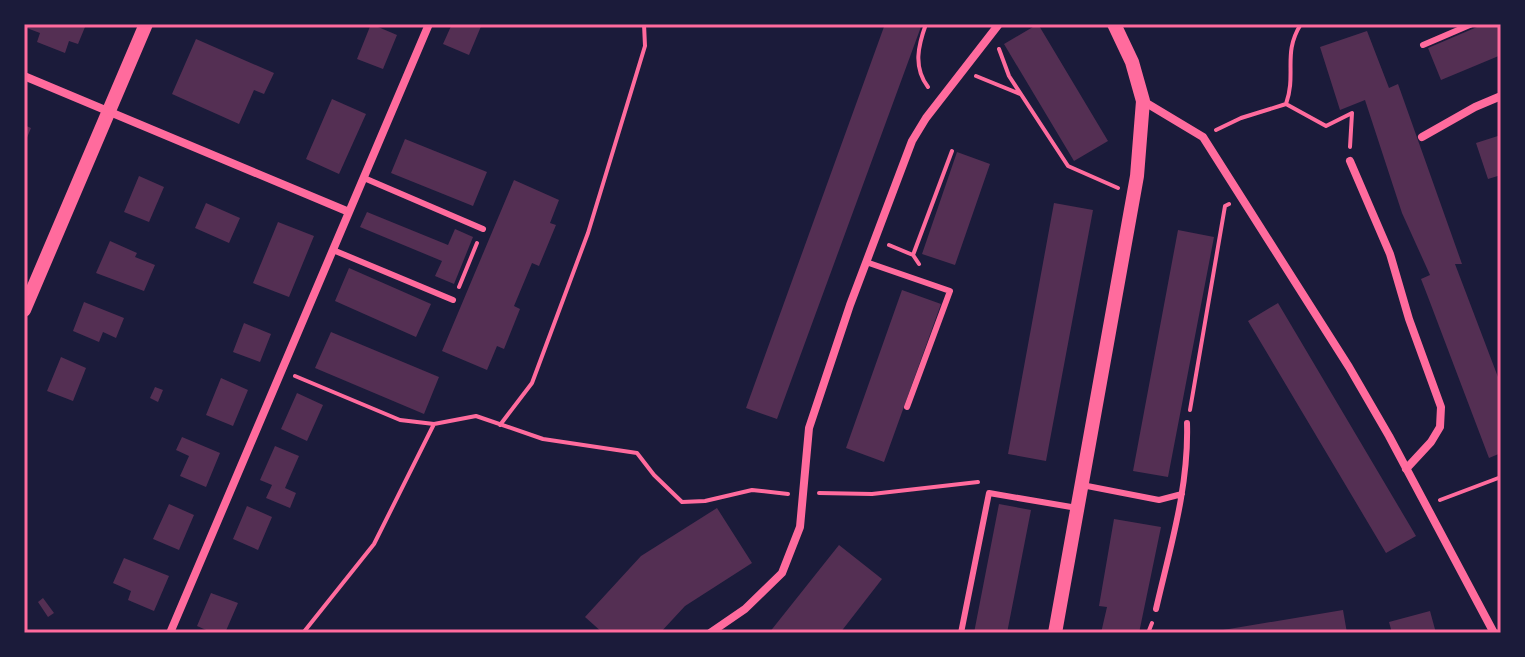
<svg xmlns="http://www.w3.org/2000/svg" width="1525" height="657" font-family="'Work Sans',sans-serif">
<rect width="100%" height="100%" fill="#1b1b3a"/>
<path fill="#542f53" d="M24,24h54l7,3 -7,17 -9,-3 -4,12 -28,-11 3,-9 -16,-6z
M371,24l26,11 -14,34 -26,-10z
M452,24h30l-13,31 -26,-11z
M885,24h37l-145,395 -31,-11z
M1038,24l70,117 -34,20 -70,-117z
M1484,24h17v31l-60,25 -13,-32z
M1367,31l22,57 9,-4 64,180h-7l46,121v68l-12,5 -61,-161 -7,-18 9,-4 -28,-62 -37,-113 -25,10 -20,-63z
M196,39l78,34 -10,21 -10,-4 -15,34 -67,-30z
M332,99l34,15 -27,60 -33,-15z
M24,125l7,3 -7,17z
M1501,135v40l-13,4 -12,-36z
M405,139l82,33 -14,34 -82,-33z
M957,152l33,12 -35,101 -33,-11z
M139,176l25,11 -15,35 -25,-10z
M514,180l45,20 -9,23 6,2 -17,41 -7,-3 -18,43 6,3 -16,40 -7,-3 -10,24 -45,-19z
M206,203l34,15 -11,25 -34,-15z
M1054,203l39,7 -47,251 -38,-7z
M367,212l81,33 7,-16 18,8 -19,47 -19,-8 7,-15 -82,-34z
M278,222l36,14 -25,61 -36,-14z
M1178,230l36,7 -46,240 -35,-6z
M110,241l27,12 -2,4 20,8 -11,26 -48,-18z
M349,268l82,36 -15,33 -81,-36z
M902,290l39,14 -57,158 -38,-14z
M84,302l40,16 -8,20 -13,-6 -4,10 -26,-11z
M1278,303l138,233 -30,17 -138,-232z
M244,323l27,11 -11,28 -27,-10z
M331,332l108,45 -15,37 -109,-46z
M61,357l25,11 -13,33 -26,-10z
M221,378l27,12 -15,36 -27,-11z
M155,387l8,3 -5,12 -8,-4z
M297,393l26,12 -16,36 -26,-12z
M182,437l38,16 -14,34 -26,-11 9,-20 -13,-6z
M275,446l24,10 -14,32 11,5 -6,15 -24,-10 6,-13 -12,-5z
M169,504l25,11 -15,35 -26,-11z
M999,504l32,6 -24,123h-33z
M247,506l25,11 -14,33 -25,-11z
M717,508l35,55 -67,43 -25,27h-57l-18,-16 56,-61z
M1114,519l47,8 -22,106h-38l6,-26 -8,-1z
M839,545l43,34 -42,54h-71z
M124,558l45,18 -15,35 -26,-11 3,-9 -18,-8z
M211,593l27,10 -13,30h-12l-16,-7z
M43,598l11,15 -6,4 -10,-15z
M1343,610l4,23h-130v-2z
M1430,611l6,22h-44l-3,-11z"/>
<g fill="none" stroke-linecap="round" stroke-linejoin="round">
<path stroke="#ff6b9d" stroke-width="4" d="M926,24c-8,22 -13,43 2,63
M999,49l10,27 59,90 50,22
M976,76l44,18
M1286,104c11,-31 -4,-50 15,-80
M1216,130l25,-12 45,-14 40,22 26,-13 -2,34
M889,245l24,10
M919,264l-6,-9 39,-104
M459,287l18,-44
M295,376l105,44 34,4 42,-8 67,23 94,14 17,22 28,27 23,-1 47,-11 36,4
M1190,410l35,-204 4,-2
M500,425l32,-42 56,-150 57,-187 -1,-22
M819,493l53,1 106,-12
M1440,500l61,-23
M303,633l71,-89 60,-120
M1148,633l4,-10"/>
<path stroke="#ff6b9d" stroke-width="6" d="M1423,45l49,-21
M364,178l119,51
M333,250l120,50
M866,262l84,29 -43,116
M1082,485l77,15 23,-6
M1156,609c14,-61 33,-122 31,-186
M961,633l28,-140 88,15"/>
<path stroke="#ff6b9d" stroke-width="8" d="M24,76l325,136
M1143,101l60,36 146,230 40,69 105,197
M1422,137l53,-30 26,-11
M1350,161l40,93 19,65 32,88 -1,20 -9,15 -25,27
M170,633l259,-609
M710,633l35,-24 37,-36 18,-46 9,-99 41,-123 62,-164 14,-23 73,-94"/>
<path stroke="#ff6b9d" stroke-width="14" d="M24,310l122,-286
M1055,633l82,-457 6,-75 -11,-39 -18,-38"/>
</g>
<rect width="1525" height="657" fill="none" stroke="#1b1b3a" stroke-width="52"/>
<rect x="26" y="26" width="1473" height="605" fill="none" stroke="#ff6b9d" stroke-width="3"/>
</svg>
